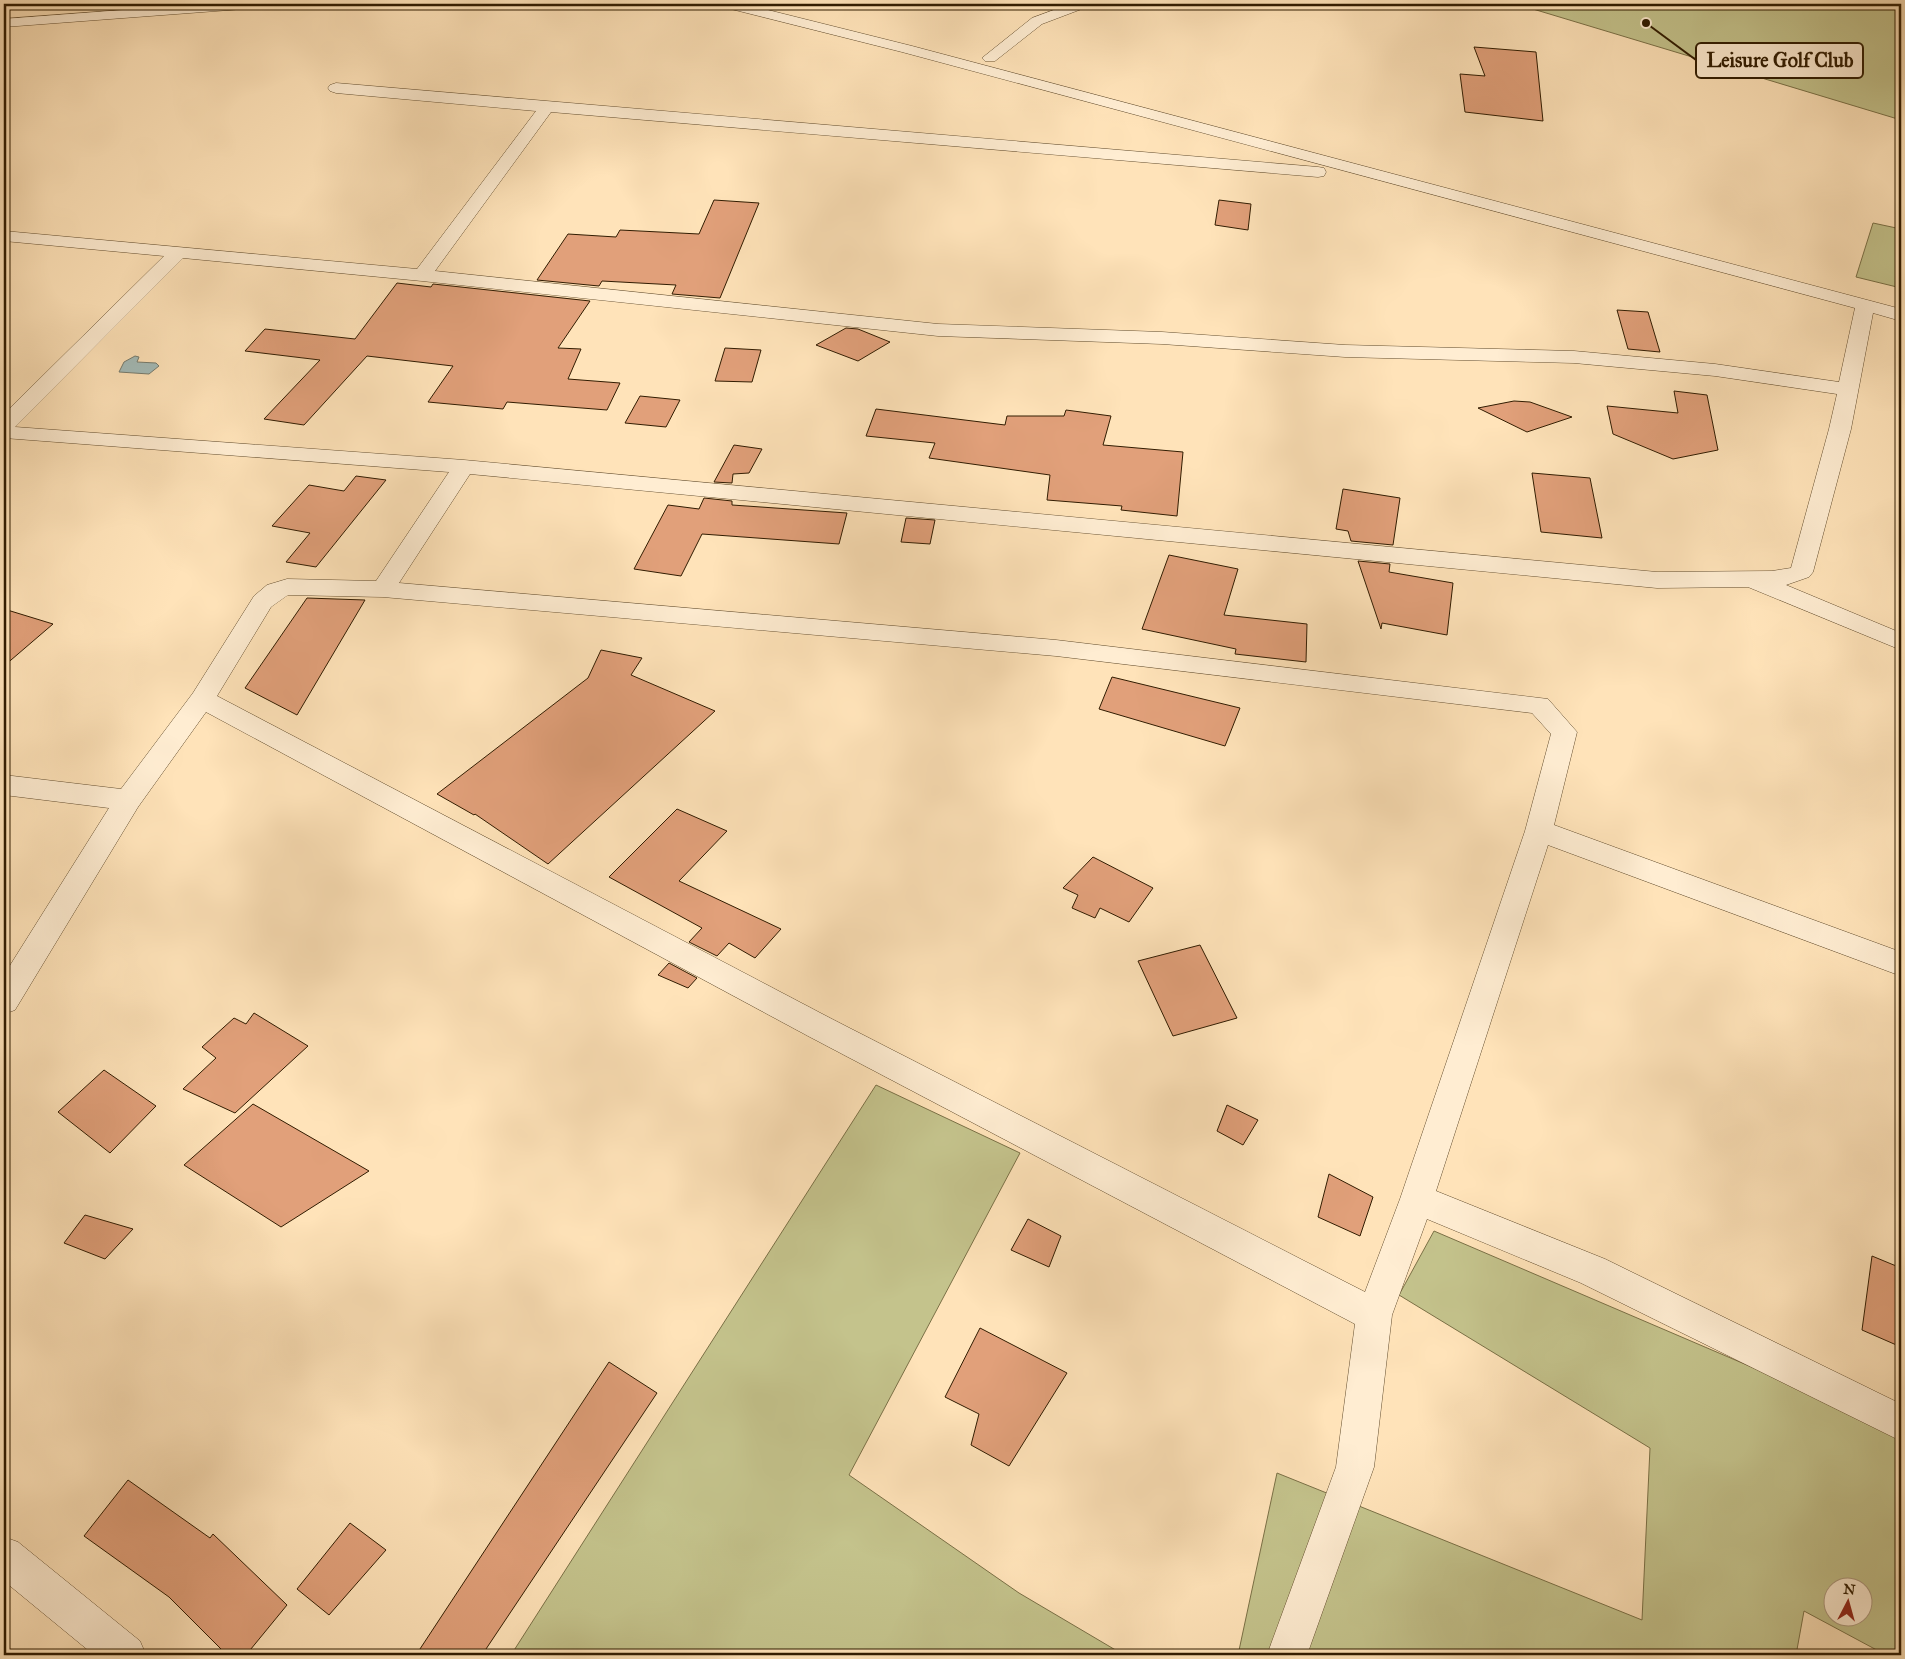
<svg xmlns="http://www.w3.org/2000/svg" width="1905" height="1659" font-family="'IM FELL Great Primer',serif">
<rect width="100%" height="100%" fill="#ffe3b9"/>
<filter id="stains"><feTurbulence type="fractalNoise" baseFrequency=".004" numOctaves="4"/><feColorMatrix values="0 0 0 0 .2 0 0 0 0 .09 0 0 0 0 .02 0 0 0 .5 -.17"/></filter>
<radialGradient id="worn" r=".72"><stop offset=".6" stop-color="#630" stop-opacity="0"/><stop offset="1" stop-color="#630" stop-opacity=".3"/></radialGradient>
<path fill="#c4c38c" stroke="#7a7046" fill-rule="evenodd" d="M1523,4h378v116l-378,-114z
M1873,223l28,6v59l-45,-11z
M876,1085l144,68 -171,322 170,118 105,62h-613z
M1434,1231l467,200v224h-15l-82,-44 -8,44h-558l39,-182 365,147 8,-172 -251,-153zM1832,1586h30v30h-30z"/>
<path fill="#a4bcb9" stroke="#767c6f" d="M135,356l4,1 -2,5 19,1 3,3 -10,8 -30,-2 5,-10z"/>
<path fill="#e1a07a" stroke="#311c01" d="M1474,47l62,5 7,69 -78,-9 -5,-38 25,2z
M714,200l45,3 -39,95 -48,-4 4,-9 -74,-4 -3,5 -62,-6 31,-46 48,3 4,-7 79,4z
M1219,200l32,4 -3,26 -33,-5z
M397,283l34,4 2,-3 157,17 -32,47 23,1 -13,30 52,4 -13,27 -100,-8 -4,7 -75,-7 25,-36 -86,-10 -63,69 -40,-6 56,-59 -75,-9 20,-22 90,10z
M1617,310l31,2 12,40 -32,-3z
M846,328l12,1 32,13 -32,19 -42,-16z
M725,348l36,2 -9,32 -37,-1z
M1674,391l33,4 11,55 -45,9 -60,-25 -6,-28 71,7z
M640,396l40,4 -14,27 -41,-4z
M1514,401l16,1 42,15 -45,15 -49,-24z
M876,409l129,16 2,-9h57l2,-6 45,6 -8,29 80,7 -6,64 -56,-6 1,-4 -75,-6 3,-25 -121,-17 6,-15 -69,-7z
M734,445l28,4 -13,24 -16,1 -1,9 -18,-1z
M1532,473l58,5 12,60 -61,-6z
M356,476l30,4 -70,87 -30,-5 24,-29 -38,-7 37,-41 35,6z
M1343,489l57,9 -7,47 -42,-4 -3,-10 -12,-2z
M704,498l28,3v4l115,8 -8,31 -137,-10 -21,42 -47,-7 34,-64 31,4z
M906,518l29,2 -5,24 -29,-2z
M1169,555l69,14 -14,46 83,9 -1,38 -71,-8 1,-5 -94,-20z
M1358,561l32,3 -1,8 64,11 -6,52 -65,-12 -1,6z
M307,598l58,2 -68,115 -52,-27z
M4,609l49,15 -49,42z
M601,650l41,8 -11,17 84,36 -167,153 -73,-50 -1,1 -37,-21 151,-116z
M1112,677l128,31 -15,38 -126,-37z
M677,809l50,22 -48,50 102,48 -26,29 -26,-15 -12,13 -28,-14 13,-14 -93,-51z
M1093,857l60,31 -24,34 -29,-14 -5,10 -23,-10 6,-13 -15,-7z
M1200,945l37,73 -64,18 -35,-75z
M669,963l28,15 -9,10 -30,-13z
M254,1013l54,33 -73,67 -52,-24 33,-31 -14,-11 32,-29 12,6z
M104,1070l52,36 -46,47 -52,-41z
M253,1104l116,67 -88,56 -97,-62z
M1227,1105l31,15 -15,25 -26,-14z
M1329,1174l44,23 -13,39 -42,-19z
M85,1215l48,14 -28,30 -41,-16z
M1028,1219l33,17 -12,31 -38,-17z
M1872,1256l29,12v79l-39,-17z
M980,1328l87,45 -58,93 -38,-21 8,-31 -34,-17z
M609,1362l48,31 -175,262h-66z
M128,1480l82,58 3,-4 74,71 -41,50h-19l-58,-58 -85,-61z
M350,1523l36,27 -57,65 -32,-26z"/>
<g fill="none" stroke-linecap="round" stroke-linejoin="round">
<defs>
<path id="minor" d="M202,4h61l-7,4 -252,19v-8z
M721,4h23l168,42 989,263v12l-28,-8 -22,116 -38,143 -4,5 -23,8 115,48v17l-153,-63 -91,1 -1187,-114 -71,109 657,57 492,59 29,33 -23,93 347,127v24l-353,-131 -112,346 169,68 296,145v37l-320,-158 -154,-64 -35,96 -18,152 -67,188h-40l69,-188 19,-143 -547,-288 -602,-324 -68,95 -123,203 -11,4v-39l105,-167 -105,-13v-20l117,14 72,-96 61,-97 13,-11 20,-6 89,2 73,-109 -445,-34v-24l160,-158 -160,-15v-10l413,38 119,-158 -200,-18 -6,-2 -2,-3 2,-3 6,-2 982,84 6,1 2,4 -2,4 -6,1 -767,-65 -116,159 503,53 224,8 183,13 229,6 141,13 124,18 16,-74 -953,-256 -179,-45zM183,258l239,23 516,55 224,8 183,13 229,6 141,13 122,18 -8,35 -38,139 -19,3 -115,1 -1193,-112 -449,-33zM288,595l95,2 673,59 476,57 19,21 -26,97 -125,368 -35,93 -535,-274 -613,-322 54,-89z
M1070,4h19l-2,3 -45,17 -47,37h-10l-3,-3 50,-40z
M4,1537l14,5 122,99 6,14h-52l-90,-74z"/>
</defs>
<use href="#minor" stroke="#644e2f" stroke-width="1"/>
<use href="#minor" fill="#ffedd2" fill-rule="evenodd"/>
</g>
<path fill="none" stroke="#311c01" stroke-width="2" d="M1646 23L1696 60"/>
<circle fill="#311c01" stroke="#ffedd2" stroke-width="2" cx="1646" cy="23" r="5"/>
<rect fill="#ffedd2" stroke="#311c01" stroke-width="2" x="1696" y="43" width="167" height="35" rx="5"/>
<g font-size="20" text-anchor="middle" font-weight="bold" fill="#311c01">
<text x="1780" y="67">Leisure Golf Club</text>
</g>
<rect width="1905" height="1659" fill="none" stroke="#ffe3b9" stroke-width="20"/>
<rect x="5" y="5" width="1895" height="1649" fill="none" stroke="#311c01" stroke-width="2.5"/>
<rect x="10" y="10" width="1885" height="1639" fill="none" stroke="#311c01"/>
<g transform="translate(1848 1602) rotate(6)"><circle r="24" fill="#ffedd2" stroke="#ad997e"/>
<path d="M0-4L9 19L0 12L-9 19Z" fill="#8f2418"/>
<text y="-8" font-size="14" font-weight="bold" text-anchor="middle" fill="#311c01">N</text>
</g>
<rect width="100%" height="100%" filter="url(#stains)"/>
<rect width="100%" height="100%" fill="url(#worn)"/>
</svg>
